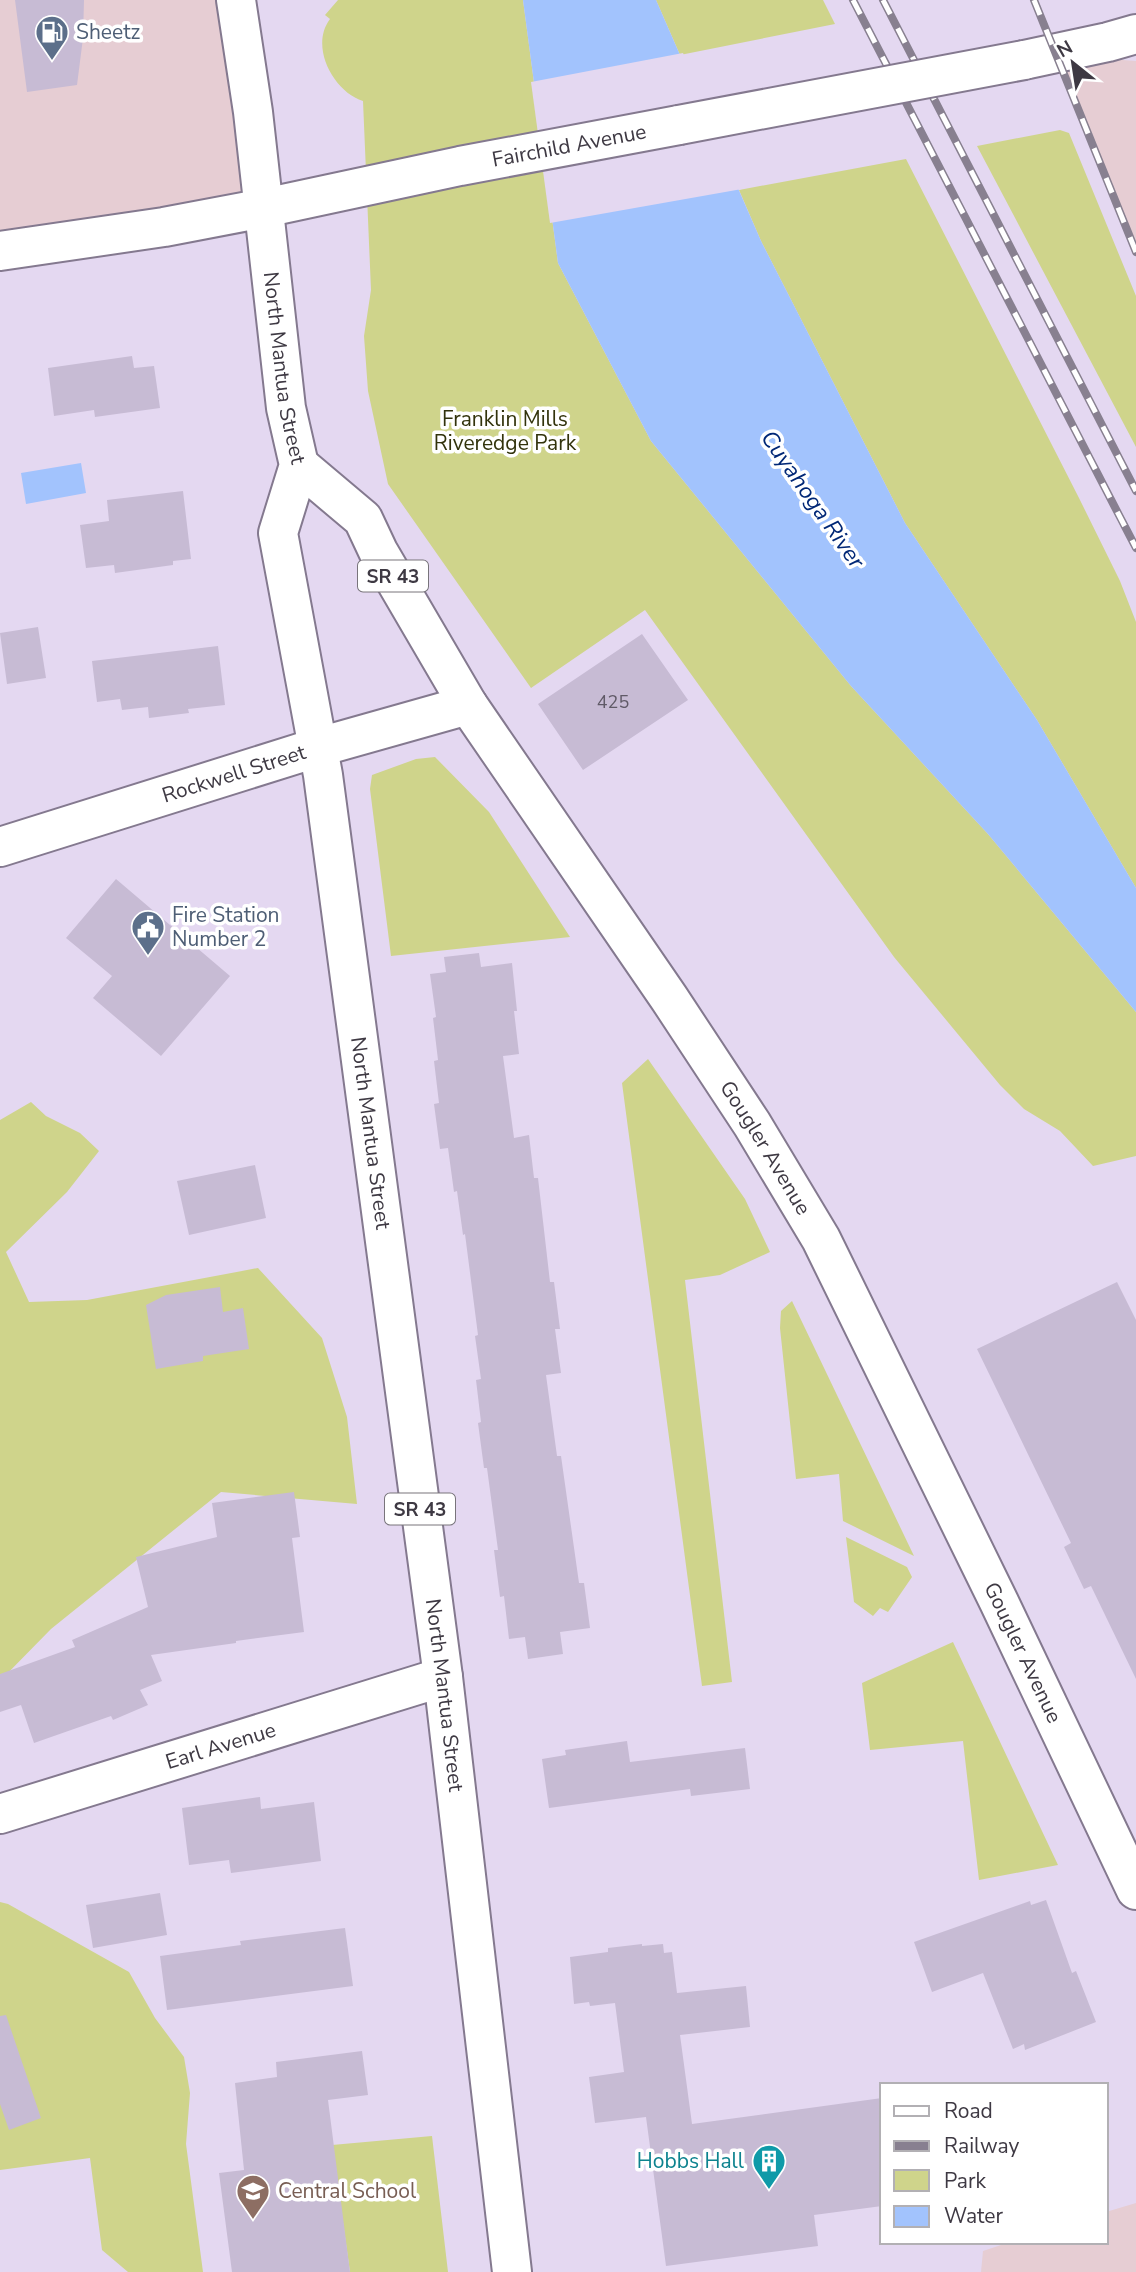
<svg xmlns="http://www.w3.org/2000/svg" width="1136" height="2272" font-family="'Nunito Sans',sans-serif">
<rect width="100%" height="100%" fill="#e4d8f1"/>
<path fill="#e6cdd3" d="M0,0h236l28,208 -264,43z
M1055,55l81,6v191l-55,-134z
M1136,2203v69h-155l2,-21 27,-9h96v-30z"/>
<path fill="#cfd48b" d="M338,0h185l35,263 93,178 200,245 137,148 148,178v144l-43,10 -33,-35 -36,-22 -24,-24 -106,-128 -249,-347 -114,78 -143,-204 -20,-93 -4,-55 7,-46 -8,-189c-29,-9 -54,-54 -33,-82l-5,-4z
M656,0h167l12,24 -155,31z
M1060,130l9,3 67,163v151l-159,-301z
M906,159l173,339 41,83 16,41v266l-99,-168 -132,-197 -144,-282 -22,-51z
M435,757l54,55 81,125 -179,19 -21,-167 2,-14 44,-16z
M648,1059l97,140 25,53 -50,23 -35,5 47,402 -30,4 -80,-603z
M31,1102l15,14 34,17 19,18 -32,41 -61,60 23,50 58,-2 171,-32 64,70 25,79 10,87 -136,-12 -170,137 -51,52v-561z
M792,1301l122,255 -71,-35 -4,-47 -43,5 -16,-151 1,-17z
M846,1537l61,30 5,10 -24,35 -8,-4 -7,8 -19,-14z
M953,1642l105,223 -79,15 -16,-139 -93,9 -8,-67z
M0,1902l8,2 121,68 26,46 29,39 6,36 -4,51 17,128h-75l-26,-22 -12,-92 -90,12z
M432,2136l16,136h-98l-18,-127z"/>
<path fill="#a2c3fd" d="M523,0h133l105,241 144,282 132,197 99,168v124l-148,-178 -137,-148 -200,-245 -93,-178z
M81,463l5,30 -60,11 -5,-31z"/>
<path fill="#e4d8f1" d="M683,53l59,136 -192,34 -19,-141z"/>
<path fill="#c7bbd4" d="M15,0h69l-1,38 -6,47 -50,7z
M132,356l2,12 20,-2 6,42 -65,9 -1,-7 -40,6 -6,-48z
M183,491l8,68 -18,2v4l-58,8 -1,-8 -28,3 -6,-43 29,-4 -2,-21z
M38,627l8,51 -39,6 -7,-51z
M642,634l46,66 -105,70 -45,-66z
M218,646l7,59 -37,4 1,4 -40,5 -1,-11 -26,3 -2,-11 -23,3 -5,-41z
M116,879l114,97 -69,80 -68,-58 19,-22 -46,-38z
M479,953l2,14 31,-4 5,48h-3l5,43 -16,2 11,82 15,-3 5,43h4l12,104h4l6,47h-5l6,44 -15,2 11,81h4l18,127h5l6,45 -30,4 3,22 -35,5 -3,-22 -16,2 -5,-43 -4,1 -6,-47h4l-11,-82h-3l-6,-45 3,-1 -5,-42 5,-1 -6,-43 3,-1 -13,-101 -2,1 -6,-44 -3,1 -6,-44 -8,1 -6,-45 5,-1 -5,-42 4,-1 -5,-42 3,-1 -6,-43 16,-2 -2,-15z
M255,1165l11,53 -77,17 -12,-54z
M1117,1282l19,38v359l-45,-93 -7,3 -20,-42 7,-4 -94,-194z
M220,1287l3,25 20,-4 6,41 -46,7v5l-47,8 -10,-64 20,-10z
M294,1492l6,45 -8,1 12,94 -68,9v2l-85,12 11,26 -22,9 8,15 -35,15 -2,-4 -77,27 -13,-38 -21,7v-38l75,-27 -3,-7 76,-33 -12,-50 81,-20 -5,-34z
M627,1741l3,21 115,-14 5,41 -59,7 -1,-7 -141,19 -7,-49 24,-4 -1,-5z
M260,1797l1,12 53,-7 7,59 -90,12 -2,-13 -40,5 -7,-57z
M160,1893l7,42 -74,13 -7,-43z
M1046,1900l26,73 4,-2 20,51 -71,28 -1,-6 -11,5 -30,-76 -51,19 -18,-50 116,-41 1,4z
M345,1928l8,58 -186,24 -7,-54 81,-11 -1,-4z
M642,1944v2l21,-2 1,9 8,-1 5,41 69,-7 4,41 -70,8 12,89 190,-26v108l-68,9 4,31 -152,20 -20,-149 -51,6 -6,-46 35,-5 -9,-69 -25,3 -1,-4 -15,2 -4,-47 38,-5v-4z
M6,2015l35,103 -32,12 -9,-26v-88z
M362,2051l6,44 -40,5 22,172h-118l-13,-99 25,-3 -9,-87 42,-6 -1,-15z"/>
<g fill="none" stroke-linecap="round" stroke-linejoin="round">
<defs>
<g id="minor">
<path id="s1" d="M0,847l319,-100 149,-42"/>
<path id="s2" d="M0,1814l443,-137"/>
</g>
<g id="secondary">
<path d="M1024,60l84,-18 28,-8"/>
<path id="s3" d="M0,251l164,-24 100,-19 196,-42 219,-41"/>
</g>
<g id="primary">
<path id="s4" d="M236,0l17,112 33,296 13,57 -21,68 45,242 120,902 69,595"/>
<path id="s5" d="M299,465l64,54 15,32 90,154 201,293 83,126 69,115 178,363 137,288"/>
</g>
</defs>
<use href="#minor" stroke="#84798f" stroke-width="42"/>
<use href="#secondary" stroke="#84798f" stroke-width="42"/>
<use href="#primary" stroke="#84798f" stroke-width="42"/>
<use href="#minor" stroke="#fff" stroke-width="38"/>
<use href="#secondary" stroke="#fff" stroke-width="38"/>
<use href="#primary" stroke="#fff" stroke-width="38"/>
<defs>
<path id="rail" d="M853,0l283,548
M883,0l253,491
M1034,0l102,252"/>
</defs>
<use href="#rail" stroke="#888090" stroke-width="8"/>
<use href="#rail" stroke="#fff" stroke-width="5" stroke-dasharray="16" stroke-linecap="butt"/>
<defs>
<path id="secondary-bridge" d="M679,125l345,-65"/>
</defs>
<use href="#secondary-bridge" stroke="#84798f" stroke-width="42" stroke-linecap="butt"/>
<use href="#secondary-bridge" stroke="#fff" stroke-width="38"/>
</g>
<defs>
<symbol id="fuel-pin" viewBox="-11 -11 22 30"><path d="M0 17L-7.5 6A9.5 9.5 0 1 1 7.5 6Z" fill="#5c6f8a" stroke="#fff"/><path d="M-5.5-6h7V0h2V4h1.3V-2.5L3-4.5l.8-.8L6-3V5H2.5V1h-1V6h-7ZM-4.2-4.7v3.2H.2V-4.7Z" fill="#fff"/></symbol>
<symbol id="civic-pin" viewBox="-11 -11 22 30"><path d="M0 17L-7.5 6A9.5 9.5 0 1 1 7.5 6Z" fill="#5c6f8a" stroke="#fff"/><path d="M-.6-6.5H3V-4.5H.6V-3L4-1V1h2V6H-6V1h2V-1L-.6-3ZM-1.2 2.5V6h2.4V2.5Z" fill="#fff"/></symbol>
<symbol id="building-pin" viewBox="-11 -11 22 30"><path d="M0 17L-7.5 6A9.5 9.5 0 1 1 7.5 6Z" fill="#0f9aa8" stroke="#fff"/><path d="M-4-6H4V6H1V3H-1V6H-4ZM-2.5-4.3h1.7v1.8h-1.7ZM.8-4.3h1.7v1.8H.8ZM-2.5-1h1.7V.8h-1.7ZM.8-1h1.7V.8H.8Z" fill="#fff"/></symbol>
<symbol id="school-pin" viewBox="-11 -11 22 30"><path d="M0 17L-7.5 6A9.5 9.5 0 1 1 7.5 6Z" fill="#8d6e63" stroke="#fff"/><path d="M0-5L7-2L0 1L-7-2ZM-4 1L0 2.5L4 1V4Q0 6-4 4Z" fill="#fff"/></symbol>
</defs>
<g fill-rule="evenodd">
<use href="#fuel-pin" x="33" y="13" width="38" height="52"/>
<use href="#civic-pin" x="129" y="908" width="38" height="52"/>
<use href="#building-pin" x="750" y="2142" width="38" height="52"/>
<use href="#school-pin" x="234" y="2172" width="38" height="52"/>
</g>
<g text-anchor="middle" stroke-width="7" stroke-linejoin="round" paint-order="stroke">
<g font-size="18" fill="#605a67">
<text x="613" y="708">425</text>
</g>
<g fill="#fff" stroke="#78747b" stroke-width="2">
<rect x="358" y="560.5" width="70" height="31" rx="5"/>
<rect x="385" y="1493.5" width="70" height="31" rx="5"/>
</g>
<g font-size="19" font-weight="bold" fill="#3e3943">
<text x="393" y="583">SR 43</text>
<text x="420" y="1516">SR 43</text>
</g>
<g font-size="21" fill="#4e5e75" stroke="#fff" text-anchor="start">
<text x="76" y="39">Sheetz</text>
<text x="172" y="922">Fire Station<tspan x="172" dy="24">Number 2</tspan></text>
</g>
<g font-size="21" fill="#3e3943" stroke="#fff">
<text dy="7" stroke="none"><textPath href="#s3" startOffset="579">Fairchild Avenue</textPath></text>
<text dy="7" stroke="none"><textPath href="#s4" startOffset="371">North Mantua Street</textPath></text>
<text dy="7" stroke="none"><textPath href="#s1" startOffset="245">Rockwell Street</textPath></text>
<text dy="7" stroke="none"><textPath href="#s4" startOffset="1148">North Mantua Street</textPath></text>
<text dy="7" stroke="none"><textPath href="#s5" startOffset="831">Gougler Avenue</textPath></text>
<text dy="7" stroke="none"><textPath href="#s5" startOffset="1398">Gougler Avenue</textPath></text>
<text dy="7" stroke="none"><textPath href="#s4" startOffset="1715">North Mantua Street</textPath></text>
<text dy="7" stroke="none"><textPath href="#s2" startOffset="231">Earl Avenue</textPath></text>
</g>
<g font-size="21" fill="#32330c" stroke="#fff">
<text x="505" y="426">Franklin Mills<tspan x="505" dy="24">Riveredge Park</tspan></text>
</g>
<g font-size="21" fill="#0d838f" stroke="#fff" text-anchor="end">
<text x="744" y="2168">Hobbs Hall</text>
</g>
<g font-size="21" fill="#785e54" stroke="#fff" text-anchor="start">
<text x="278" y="2198">Central School</text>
</g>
<g font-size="23" font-style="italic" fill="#002776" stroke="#fff">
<text transform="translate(813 499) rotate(55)" y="8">Cuyahoga River</text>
</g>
</g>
<rect x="880" y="2083" width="228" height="161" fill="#ffffff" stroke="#b2b0b4" stroke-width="2"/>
<rect x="894" y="2106" width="35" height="10" fill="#ffffff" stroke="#b2b0b4" stroke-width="2"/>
<text x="944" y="2118" font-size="21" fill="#3e3943">Road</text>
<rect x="894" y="2141" width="35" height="10" fill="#888090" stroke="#b2b0b4" stroke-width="2"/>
<text x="944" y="2153" font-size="21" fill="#3e3943">Railway</text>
<rect x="894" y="2170" width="35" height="21" fill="#cfd48b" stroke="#b2b0b4" stroke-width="2"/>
<text x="944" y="2188" font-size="21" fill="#3e3943">Park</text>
<rect x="894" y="2206" width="35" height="21" fill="#a2c3fd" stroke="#b2b0b4" stroke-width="2"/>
<text x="944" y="2223" font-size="21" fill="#3e3943">Water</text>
<g transform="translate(1073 63) rotate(330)" stroke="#ffffff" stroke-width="5" paint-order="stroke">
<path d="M0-5L12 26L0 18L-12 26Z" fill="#3e3943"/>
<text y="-10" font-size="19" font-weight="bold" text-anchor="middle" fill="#3e3943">N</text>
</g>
</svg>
